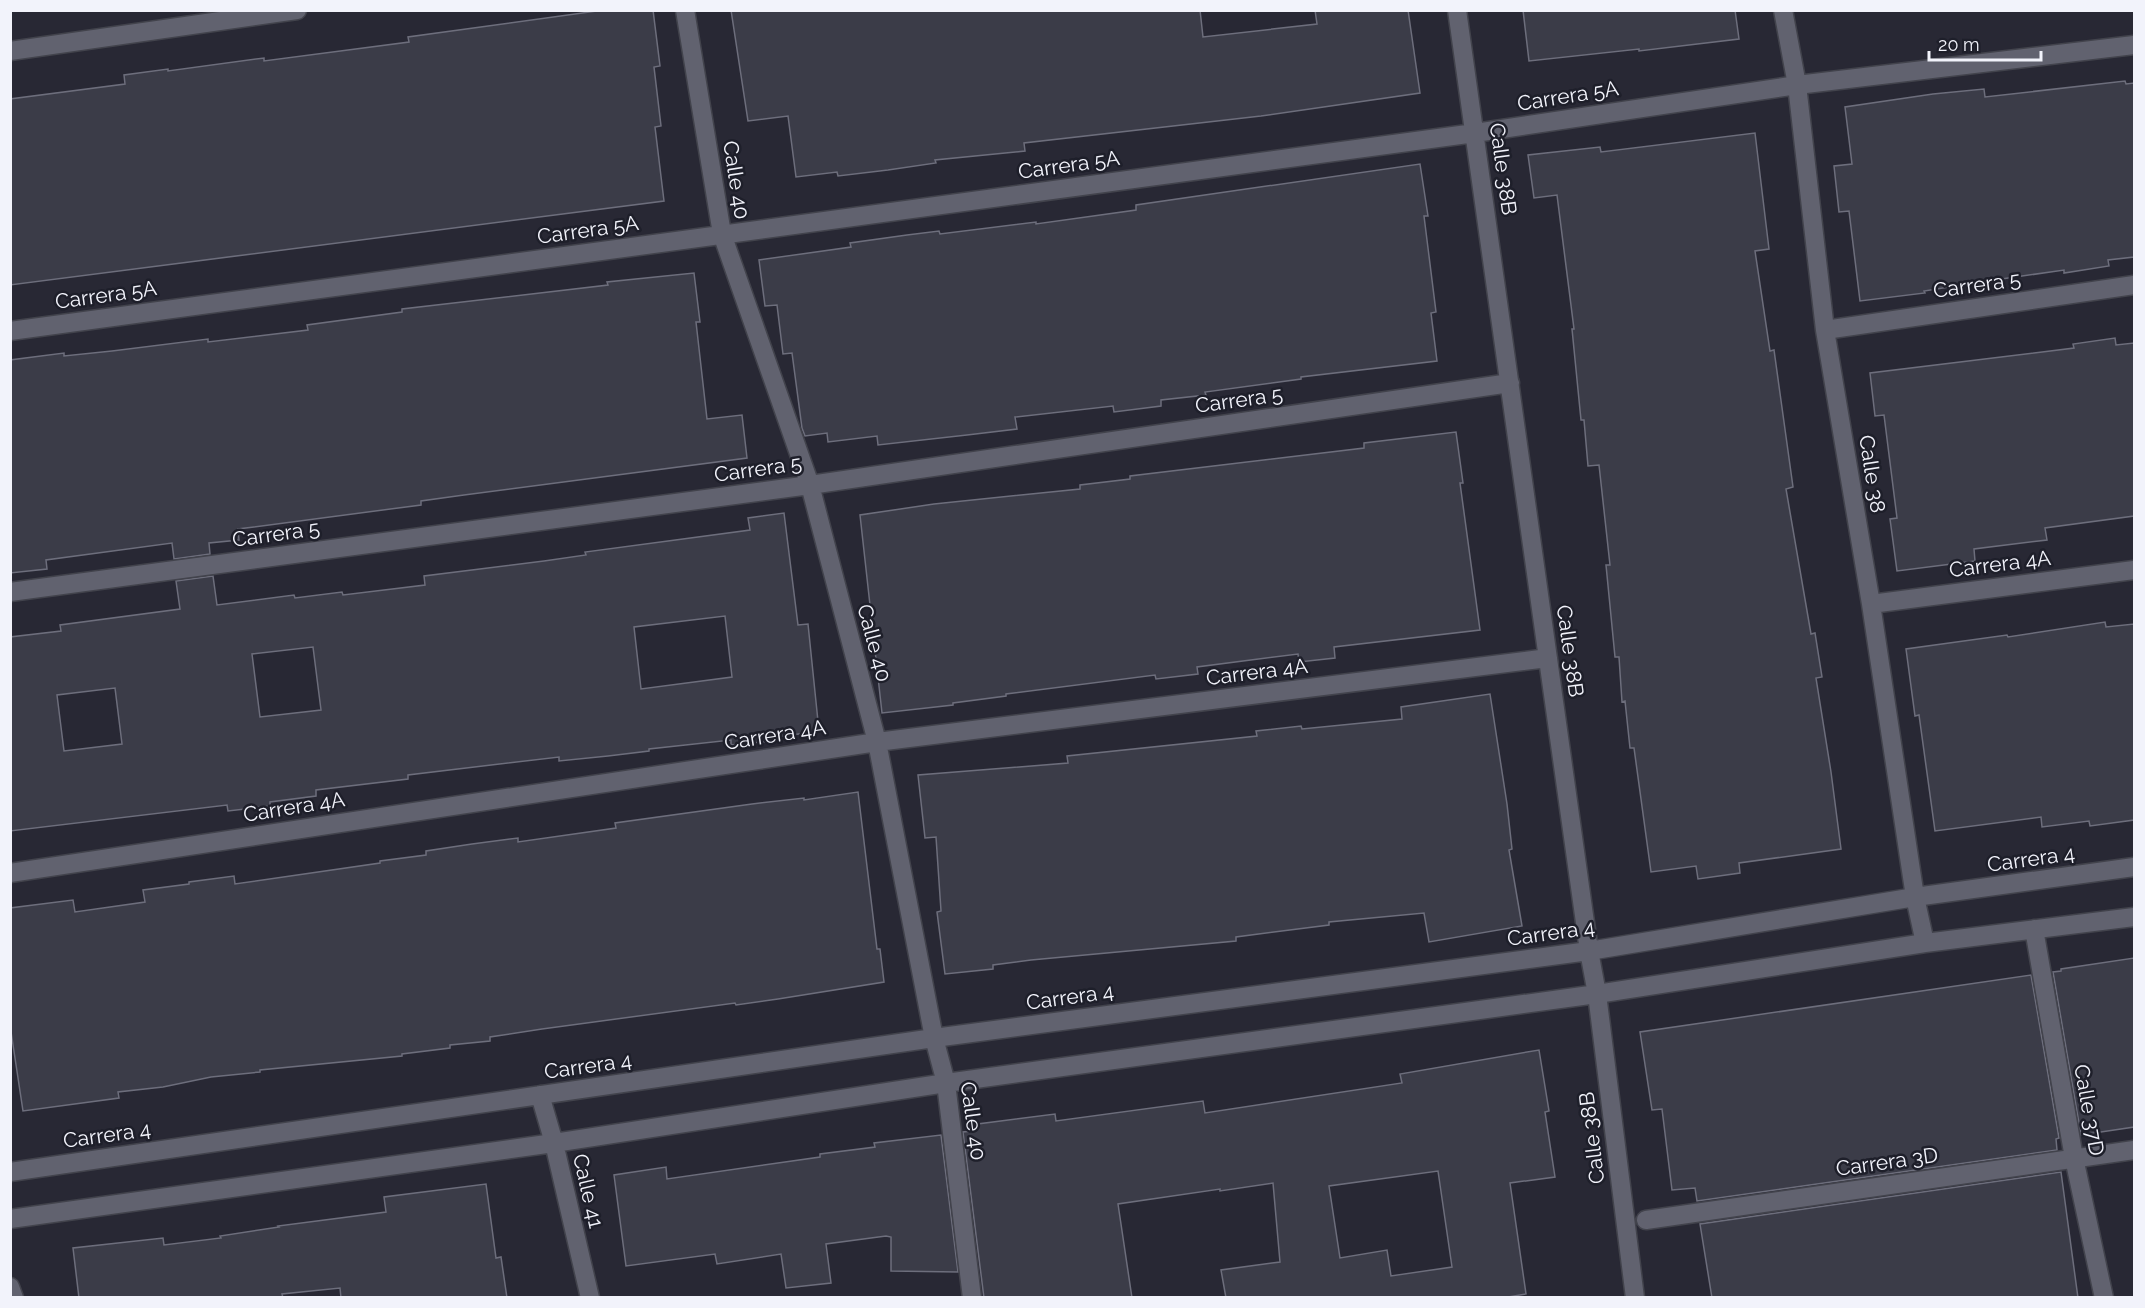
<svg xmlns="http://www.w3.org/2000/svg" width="2145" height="1308" font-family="Raleway,sans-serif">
<rect width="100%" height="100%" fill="#282834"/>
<path fill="#3b3c48" stroke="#6d6e7c" stroke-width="1.5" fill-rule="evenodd" d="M604,10h49l7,56 -6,1 7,59 -6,1 9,74 -654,84v-186l115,-15 -1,-9 44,-6v2l96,-13v3l145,-19 -1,-5z
M731,10h469l3,27 114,-13 -2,-14h93l12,83 -159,23 -237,27 1,8 -90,9 1,3 -48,7 -50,6 -1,-4 -41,5 -8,-61 -40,5z
M1523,10h212l4,29 -100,12v-2l-110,12z
M2125,81l1,3 8,-1v174l-26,3 1,6 -45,7v-3l-90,13 -50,8 1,2 -65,8 -11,-90 -10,1 -5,-46 18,-2 -7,-57 88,-13 51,-5 1,8z
M1755,133l14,116 -14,2 15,100 4,-1 19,137 -7,2 25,145 4,-1 7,44 -6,1 15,94 10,77 -102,14 1,10 -42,6 -2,-13 -45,6 -17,-124h-4l-5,-47 -3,1 -3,-45h-4l-9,-92h4l-11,-100 -11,1 -4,-46h-3l-9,-91h2l-17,-134 -23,3 -6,-43 72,-8 1,5z
M1420,164l8,52h-4l12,96 -5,1 6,48 -136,16v2l-96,13 1,3 -45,5v6l-47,6 -1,-6 -98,11 2,12 -50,6 -89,10 -1,-9 -49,6 -1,-9 -22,3 -3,-8 -10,-75 -9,1 -6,-49 -12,1 -6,-46 92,-13 -1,-4 57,-8 32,-4 1,3 96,-12v2l100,-14v-5z
M694,273l6,49h-4l11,97 35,-4 5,43 -283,37 -43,6v4l-183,24 1,11 -30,3 1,11 -36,5 -2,-16 -126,17 1,9 -37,4v-213l54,-7v3l48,-5 96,-12v3l100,-12 -1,-5 95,-13v-3l206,-24 -1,-3z
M2115,338l1,7 18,-2v173l-89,12 2,12 -73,9 1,12 -78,10 -7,-52 7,-1 -13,-103 -9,1 -5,-43 204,-25 -1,-4z
M1456,432l7,51h-3l20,147 -146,17 1,11 -36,4 -1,-8 -101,13 1,7 -42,5 -1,-4 -149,19v2l-53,7v2l-71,8 -22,-198 74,-11 146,-15v-4l50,-6v-3l234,-28v-5z
M784,513l14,112 10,-1 11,107 -49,7 1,3 -40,4v-5l-82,9v2l-41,5 -49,5v-4l-151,18v4l-92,11v6l-46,6v4l-42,5 -1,-6 -217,26v-194l51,-6 -1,-6 120,-16 -4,-28 37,-5 4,29 77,-10 1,3 47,-6 1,3 82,-10 -1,-9 120,-15 42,-6 -1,-3 165,-22 -2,-12zM725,616l7,61 -91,12 -7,-62zM313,647l8,63 -61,7 -8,-63zM115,688l7,56 -58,7 -7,-56z
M2105,622l1,5 28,-3v196l-44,6 -1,-5 -47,6 -1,-10 -106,14 -16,-116 -4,1 -9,-67 101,-14 1,2z
M1490,694l17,110 5,45 -3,1 13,76 -93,16 -5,-29 -95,9v3l-93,12v4l-205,19 -38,5v4l-48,5 -8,-62 4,-1 -5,-74 -11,1 -7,-63 150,-12 -1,-7 190,-20 -1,-5 45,-5 1,3 100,-10 -1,-12z
M858,792l19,157h3l4,33 -106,17 -42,6 -1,-2 -193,26 -52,8v4l-40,4v3l-48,6v2l-142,14v2l-49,5 -48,10 -45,5 1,6 -96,13 -13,-86v-117l63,-8 2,12 70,-10 -2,-12 46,-6v-2l45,-6 1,8 145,-21v-2l46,-6v-4l46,-7 46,-6v4l98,-14 -1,-5 137,-19 52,-6v2z
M2134,958v169l-53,8 -28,-163 8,-1v-2z
M2031,975l28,163 -3,1 1,11 -360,51 -2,-13 -23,2 -10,-81 -10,1 -12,-78z
M1539,1050l10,61 -4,1 10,65 -45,6 16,111 -24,4h-276l-5,-28 59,-8 -7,-79 -53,8v-2l-102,15 14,94h-148l-21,-166 8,-1 -1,-6 85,-11 1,7 147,-20 2,12 197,-30 -2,-9zM1438,1171l14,96 -61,9 -4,-26 -47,8 -11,-72z
M941,1135l17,137 -67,-1v-34l-5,-1 -60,8 5,39 -45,5 -5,-34 -64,10 -2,-10 -89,12 -12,-91 52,-8 1,12 153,-22v-3l55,-7 -1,-4z
M2061,1172l17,126h-366l-12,-74z
M486,1184l10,74 5,-1 6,41h-166l-1,-10 -58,6 1,4h-204l-6,-50 90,-10 1,7 57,-7 -1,-2 59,-9 -1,-1 108,-14 -2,-15z"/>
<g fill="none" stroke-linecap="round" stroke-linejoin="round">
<defs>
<path id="minor" d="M685,10l37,224 88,251 67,257 57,296 12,45 26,215
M1457,10l132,941 8,43 38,304
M1783,10l14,75 28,245 46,274 44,293 10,46
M10,51l287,-41
M1825,330l309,-45
M10,331l1465,-198 322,-48 337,-40
M10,592l800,-107 700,-102
M1871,604l263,-34
M10,873l867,-131 671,-84
M2034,929l40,229 30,140
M540,1095l14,48 36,155
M10,1172l924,-134 655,-87 326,-54 219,-30
M10,1219l544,-76 392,-60 651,-89 328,-51 209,-26
M1646,1220l488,-70
M10,1287l4,11"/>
</defs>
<use href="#minor" stroke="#42434c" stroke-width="21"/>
<use href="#minor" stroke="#61626f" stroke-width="18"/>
</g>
<g text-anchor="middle" stroke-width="5" stroke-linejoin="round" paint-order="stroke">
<g font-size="21" fill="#f2f3fb" stroke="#1e1f2a">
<text transform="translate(1568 96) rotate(-9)" y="7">Carrera 5A</text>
<text transform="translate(1069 165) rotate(-8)" y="7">Carrera 5A</text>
<text transform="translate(1503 169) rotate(82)" y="7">Calle 38B</text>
<text transform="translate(736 180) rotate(81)" y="7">Calle 40</text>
<text transform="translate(588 230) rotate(-8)" y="7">Carrera 5A</text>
<text transform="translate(1977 285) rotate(-8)" y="7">Carrera 5</text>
<text transform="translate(106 295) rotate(-8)" y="7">Carrera 5A</text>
<text transform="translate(1239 400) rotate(-8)" y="7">Carrera 5</text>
<text transform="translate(758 469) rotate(-8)" y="7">Carrera 5</text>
<text transform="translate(1872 474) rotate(81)" y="7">Calle 38</text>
<text transform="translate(276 534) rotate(-8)" y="7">Carrera 5</text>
<text transform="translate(2000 564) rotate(-7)" y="7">Carrera 4A</text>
<text transform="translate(874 643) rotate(75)" y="7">Calle 40</text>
<text transform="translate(1570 651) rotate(82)" y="7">Calle 38B</text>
<text transform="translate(1257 672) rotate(-7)" y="7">Carrera 4A</text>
<text transform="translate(775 735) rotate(-9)" y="7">Carrera 4A</text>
<text transform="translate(294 807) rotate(-9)" y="7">Carrera 4A</text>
<text transform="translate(2031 859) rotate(-8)" y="7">Carrera 4</text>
<text transform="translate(1551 933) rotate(-8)" y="7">Carrera 4</text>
<text transform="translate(1070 997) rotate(-8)" y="7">Carrera 4</text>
<text transform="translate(588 1066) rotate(-8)" y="7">Carrera 4</text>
<text transform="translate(2089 1110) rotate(80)" y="7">Calle 37D</text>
<text transform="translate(973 1121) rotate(82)" y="7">Calle 40</text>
<text transform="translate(107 1135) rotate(-8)" y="7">Carrera 4</text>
<text transform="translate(1592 1138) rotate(-97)" y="7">Calle 38B</text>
<text transform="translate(1887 1162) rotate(-8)" y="7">Carrera 3D</text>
<text transform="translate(588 1191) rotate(77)" y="7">Calle 41</text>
</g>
</g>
<rect width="2145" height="1308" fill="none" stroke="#f2f3fb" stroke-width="24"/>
<path d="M1929 51v9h112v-9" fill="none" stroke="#f2f3fb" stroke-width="3"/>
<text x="1938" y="51" font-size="18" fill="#f2f3fb" stroke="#1e1f2a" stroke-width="4.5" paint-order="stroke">20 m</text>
</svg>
